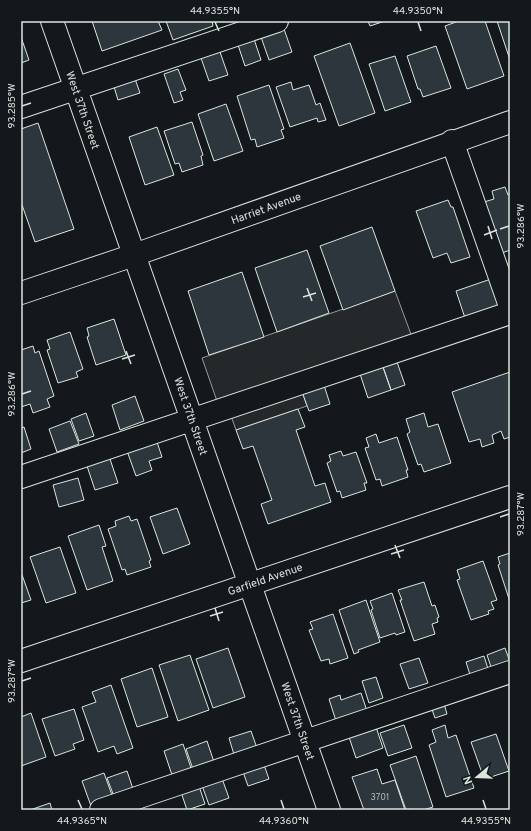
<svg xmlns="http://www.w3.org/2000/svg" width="531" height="831" font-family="Overpass,sans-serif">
<rect width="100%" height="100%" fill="#14181c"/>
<path fill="#24282b" stroke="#939e99" d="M395,291l17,46 -194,67 -16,-46z
M301,389l6,17 -71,24 -6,-17z"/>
<path fill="#2c363c" stroke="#d8e6dc" d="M92,21h66l4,9 -60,21z
M166,21h46l1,5 -40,14z
M368,21h17l-15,5z
M456,21h29l19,55 -37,13 -22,-63 11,-4z
M497,21h13v39z
M284,29l8,23 -23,8 -8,-23z
M253,36l8,24 -16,6 -8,-24z
M21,37l8,23 -8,3z
M350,43l25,70 -36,13 -25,-70z
M436,46l15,42 -28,9 -3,-8h-2l-11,-33z
M220,52l8,23 -19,6 -8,-23z
M395,56l16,46 -26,9 -16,-47z
M178,69l8,21 -6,2 3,8 -9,3 -10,-29z
M133,73l7,20 -22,7 -6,-20z
M291,82l2,8 16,-5 7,20 4,-2 6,17 -8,2 -1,-4 -27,9 -14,-40z
M269,85l15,44 -3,1 3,8 -27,9 -2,-8 -4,1 -14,-44z
M226,104l17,47 -29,10 -16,-47z
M192,122l11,33 -2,1 2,9 -21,7 -3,-9 -4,1 -11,-33z
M38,123l36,106 -39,13 -14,-40v-73z
M157,127l17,48 -29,10 -16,-48z
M505,187l3,8 2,-1v56l-8,3 -18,-51 10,-3 -2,-8z
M448,200l3,7h2l17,50 -19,6 -4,-10 -14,5 -17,-47z
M372,227l23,64 -52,19 -23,-64z
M307,250l22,63 -52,19 -22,-64z
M242,272l22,65 -55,18 -21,-64z
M491,279l10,27 -36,12 -9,-27z
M114,319l12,36 -30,10 -9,-28 2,-1 -2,-8z
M70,332l13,37 -7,3 2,5 -20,6 -11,-33 3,-1 -3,-9z
M33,346l2,7 4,-2 15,45 -7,3 3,8 -17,6 -3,-9 -9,3v-57z
M397,362l8,23 -14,5 -8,-23z
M383,367l8,23 -23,8 -8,-24z
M510,372v65l-6,2 -3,-8 -9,4 2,8 -12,4 -2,-8 -11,3 -17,-50z
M323,382l7,22 -21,7 -8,-22z
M135,396l9,25 -24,9 -8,-25z
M298,409l7,18 -9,3 19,56 10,-3 6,19 -63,22 -7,-20 11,-4 -19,-54 -10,3 -7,-19z
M86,413l8,23 -15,5 -8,-22z
M424,413l4,14 10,-3 13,39 -27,9 -3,-8 -3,1 -11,-31 3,-2 -4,-13z
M70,421l9,23 -22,8 -8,-23z
M24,427l7,22 -10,4v-25z
M376,434l3,9 18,-6 11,33h-2l2,7 -26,9 -2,-7 -4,1 -11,-32 4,-1 -3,-9z
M157,442l5,15 -13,4 3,9 -16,6 -9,-25z
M341,451l2,5 13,-4 11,31h-3l2,7 -24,8 -2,-7 -3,1 -10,-29 4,-2 -2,-6z
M109,456l9,27 -23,7 -9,-27z
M78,478l6,22 -25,7 -6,-22z
M177,508l13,36 -27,10 -13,-37z
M129,516l2,5 6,-2 14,41 -2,1 2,6 -24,8 -2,-6 -3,1 -14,-41 8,-3 -1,-5z
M99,525l7,21 -4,1 11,34 -26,9 -19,-54z
M60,547l16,46 -30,10 -16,-46z
M510,553v49l-12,-37 2,-1 -2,-7z
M483,561l14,39 -6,2 3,7 -6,2 1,3 -18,6 -14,-40 3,-1 -3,-9z
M21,572l10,28 -10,3z
M424,582l8,24 3,-1 4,12 -2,1 1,4 -6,2 3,10 -21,7 -14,-41h2l-4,-10z
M392,593l13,39 -9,3 -1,-2 -15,5 -9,-28 2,-1 -3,-8z
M366,600l14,42 -22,8 1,2 -5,2 -15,-44z
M333,614l15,44 -18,6 -1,-5 -8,2 -12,-31 4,-1 -3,-7z
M228,648l17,49 -32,11 -17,-49z
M505,648l5,14 -18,8 -5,-15z
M190,655l19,55 -31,11 -19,-56z
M484,656l5,16 -18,6 -5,-16z
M419,658l9,25 -19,6 -9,-25z
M152,668l16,49 -31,10 -16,-48z
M376,677l7,21 -14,5 -7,-22z
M111,685l22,63 -16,6 -3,-8 -16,6 -16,-45 14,-5 -4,-10z
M361,693l6,18 -31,10 -7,-22 11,-4 1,5z
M443,700l4,14 -12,4 -5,-14z
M74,709l10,31 -11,4 2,5 -20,7 -13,-37z
M31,713l15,44 -25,9v-49z
M404,725l8,23 -24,8 -8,-23z
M445,725l3,13 8,-3 18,53 -28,9 -17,-52 7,-3 -4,-12z
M376,727l7,21 -27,10 -7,-21z
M251,731l7,20 -23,7 -6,-20z
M496,734l13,37 -21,7 -3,-6 -3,1 -11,-31z
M207,741l8,24 -21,7 -8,-23z
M183,744l9,27 -19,7 -9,-27z
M416,756l17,51 -10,3h-12v-1l-5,1 -16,-45z
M263,762l6,17 -21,7 -6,-17z
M377,769l5,15 13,-4 10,30h-41l-12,-33z
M127,771l7,21 -19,7 -8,-21z
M104,773l9,25 -22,8 -9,-25z
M220,773l9,25 -20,7 -9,-25z
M198,783l7,21 -18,6 -7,-21z
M50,803l2,7h-22z"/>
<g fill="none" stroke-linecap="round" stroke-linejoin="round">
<defs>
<path id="minor" d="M52,21l277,789
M21,107l256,-86
M452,141l58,165
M21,293l113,-38 376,-133
M21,477l489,-164
M21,661l489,-164
M101,810l409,-138"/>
</defs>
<use href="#minor" stroke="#d8e6dc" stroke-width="24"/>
<use href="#minor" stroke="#14181c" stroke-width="22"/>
</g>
<path fill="none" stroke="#d8e6dc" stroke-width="1.5" d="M215,22l4,9M418,22l3,9M22,106l9,-3M488,226l4,13M500,229l9,-3M484,235l13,-5M307,288l5,13M303,297l13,-4M126,351l5,13M122,359l13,-4M22,394l9,-3M500,517l9,-3M395,545l5,13M391,554l13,-4M215,608l4,13M210,616l13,-4M22,681l9,-3M78,800l4,9M281,800l3,9M483,800l3,9"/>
<g text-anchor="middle" stroke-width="3" stroke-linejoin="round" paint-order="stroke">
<g font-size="9" fill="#adbab4">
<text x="380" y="800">3701</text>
</g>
<g font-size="11" fill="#d8e6dc" stroke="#14181c">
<text transform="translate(83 110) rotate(71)" y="4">West 37th Street</text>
<text transform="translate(266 208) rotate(-20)" y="4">Harriet Avenue</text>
<text transform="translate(191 416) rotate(71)" y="4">West 37th Street</text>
<text transform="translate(265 579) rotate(-19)" y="4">Garfield Avenue</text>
<text transform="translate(298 721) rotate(71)" y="4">West 37th Street</text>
</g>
</g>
<rect width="531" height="831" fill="none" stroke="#14181c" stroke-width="44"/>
<g transform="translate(477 777) rotate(251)" stroke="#14181c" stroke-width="3" paint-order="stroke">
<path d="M0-3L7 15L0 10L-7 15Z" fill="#d8e6dc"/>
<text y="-6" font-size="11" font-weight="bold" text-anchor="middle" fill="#d8e6dc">N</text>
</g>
<rect x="22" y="22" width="487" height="787" fill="none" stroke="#d8e6dc" stroke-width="1.5"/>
<g font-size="10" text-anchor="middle" fill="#d8e6dc">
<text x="215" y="14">44.9355°N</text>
<text x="418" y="14">44.9350°N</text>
<text transform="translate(11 106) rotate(-90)" y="4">93.285°W</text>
<text transform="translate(520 226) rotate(-90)" y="4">93.286°W</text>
<text transform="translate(11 394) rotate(-90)" y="4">93.286°W</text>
<text transform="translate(520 514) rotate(-90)" y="4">93.287°W</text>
<text transform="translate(11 681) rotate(-90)" y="4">93.287°W</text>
<text x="82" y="824">44.9365°N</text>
<text x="284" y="824">44.9360°N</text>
<text x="486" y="824">44.9355°N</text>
</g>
</svg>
